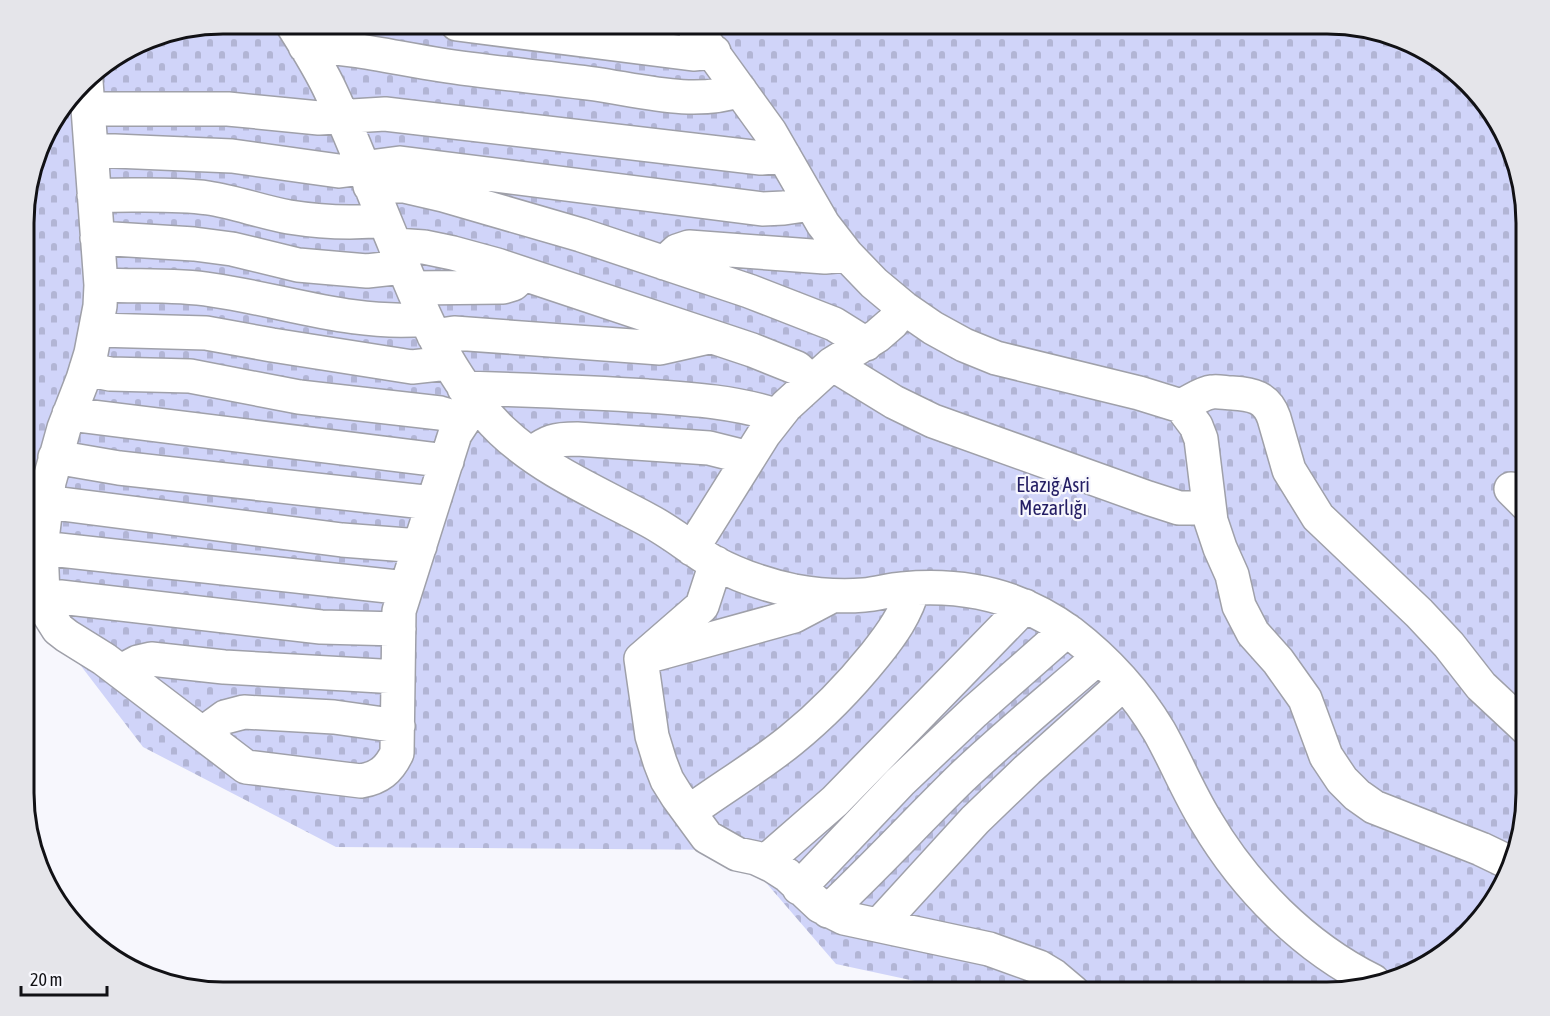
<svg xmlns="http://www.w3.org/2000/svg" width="1550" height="1016" font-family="'Asap Condensed',sans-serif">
<defs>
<pattern id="cemetery-stones" width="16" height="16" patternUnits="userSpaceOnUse" patternTransform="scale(1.5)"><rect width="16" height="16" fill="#d0d4f9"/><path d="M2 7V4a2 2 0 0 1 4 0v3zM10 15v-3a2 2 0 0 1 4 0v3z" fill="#b2b5d5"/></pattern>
</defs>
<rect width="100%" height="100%" fill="#f7f7fd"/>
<path fill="url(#cemetery-stones)" d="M224,24h1102l64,11 47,23 62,66 27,87v594l-34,98 -66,62 -87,27h-373l-130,-28 -98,-114 -402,-3 -193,-100 -117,-153v-396l19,-63 47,-61 56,-35z"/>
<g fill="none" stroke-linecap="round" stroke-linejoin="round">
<defs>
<path id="minor" d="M292,24c14,22 28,44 39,68 23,49 42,101 63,151 27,68 54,136 108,188 41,39 96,62 146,89 23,12 43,29 65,42 26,14 53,23 81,29 22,4 47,6 70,4 13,-1 25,-5 38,-6 62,-6 119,7 169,44 35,27 66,61 88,98 17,30 29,61 47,90 39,66 98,126 167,160
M457,24l236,30 21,-2
M692,24l78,108 53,92 24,31 27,28 30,25 29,20 31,17 32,13 143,35 42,13 15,20 5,13 10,82 9,27 12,27 7,31 14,27 25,28 27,38 21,57 16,24 15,15 17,12 107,42 25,12
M305,46c47,1 90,12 136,19 51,8 103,12 154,19 47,7 100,22 145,6
M86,81l15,204 -1,21 -9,47 -8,26 -19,49 -15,54 -8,66 2,47 3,15 12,19 9,7 37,23 142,108 115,14c18,-3 28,-11 36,-28l2,-142 56,-177 21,-32
M88,109h140l91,9 66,-4 376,44 23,-2
M91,150l141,6 107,15 61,-8 362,46 22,-1 27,-4
M370,186h34l39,9 138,40 168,56 85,33 32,20
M94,195c37,1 77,-2 114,3 27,4 53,14 81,19 32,5 63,7 95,3
M97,238l97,6 38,5 66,16 69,6 36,-4
M395,245l29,2 29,6 44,12 255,85 45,18 14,13
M664,263l13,-12 12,-4 136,10 22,-2
M101,285c37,2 74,-1 111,5 71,10 141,36 214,29
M413,288l90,-1 10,-3 11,-10
M97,330l109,3 66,12 140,22 36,-4
M434,336l20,-3 206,15 49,-11
M832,364l62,38 39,19 215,77 31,10h30
M86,369l24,5 80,2 109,21 141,16 24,7
M464,388c61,2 122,4 183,8 44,3 90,6 131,20
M1181,406c9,-4 21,-13 31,-14 6,-1 14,1 20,1 20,1 35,4 42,25l15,52 29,47 101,96 30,32 32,41 45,42
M69,414l378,47
M530,454c19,-13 24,-15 47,-15l132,9 40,10
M55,457l64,11 314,35
M1511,489l15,15
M46,502l296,38 78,6
M41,548l365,40
M692,549l72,-115 22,-28 46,-42 45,-28 15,-13 12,-15
M716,563l-14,43 -61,53 11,77 8,26 7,18 10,16 30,41 30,17 19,4 17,8 14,9 33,31 24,12 145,31 50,18 15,9 19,16
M43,595l278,32 78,2
M649,656l145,-40 38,-20
M121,671l17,-9 13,-3 73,8 174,10
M205,735l9,-10 11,-8 19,-5 90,5 64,9
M689,812c33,-24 70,-46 102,-72 31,-25 59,-54 84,-85 16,-20 32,-42 38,-67
M765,862l70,-61 190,-195
M799,888l101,-106 74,-70 93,-82
M828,911c46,-43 88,-89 133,-133 44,-42 92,-81 138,-121
M879,925l96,-105 52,-50 97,-87"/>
</defs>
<use href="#minor" stroke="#9fa0a9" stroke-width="36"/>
<use href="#minor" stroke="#fff" stroke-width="33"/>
</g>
<g text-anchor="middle" stroke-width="4.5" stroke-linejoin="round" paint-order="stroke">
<g font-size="20" fill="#241e64" stroke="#f7f7fd">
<text x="1053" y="492">Elazığ Asri<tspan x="1053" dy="23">Mezarlığı</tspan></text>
</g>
</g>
<path d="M0 0H1550V1016H0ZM223 34H1327A189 189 0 0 1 1516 223V793A189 189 0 0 1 1327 982H223A189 189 0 0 1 34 793V223A189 189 0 0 1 223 34Z" fill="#e5e5ea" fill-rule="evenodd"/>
<path fill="none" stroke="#111115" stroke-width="3" d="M223 34H1327A189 189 0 0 1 1516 223V793A189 189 0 0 1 1327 982H223A189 189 0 0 1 34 793V223A189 189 0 0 1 223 34Z"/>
<path d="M21 986v9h86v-9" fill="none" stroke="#111115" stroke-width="3"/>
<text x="30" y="986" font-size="18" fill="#111115" stroke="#f7f7fd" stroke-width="4.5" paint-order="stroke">20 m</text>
</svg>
